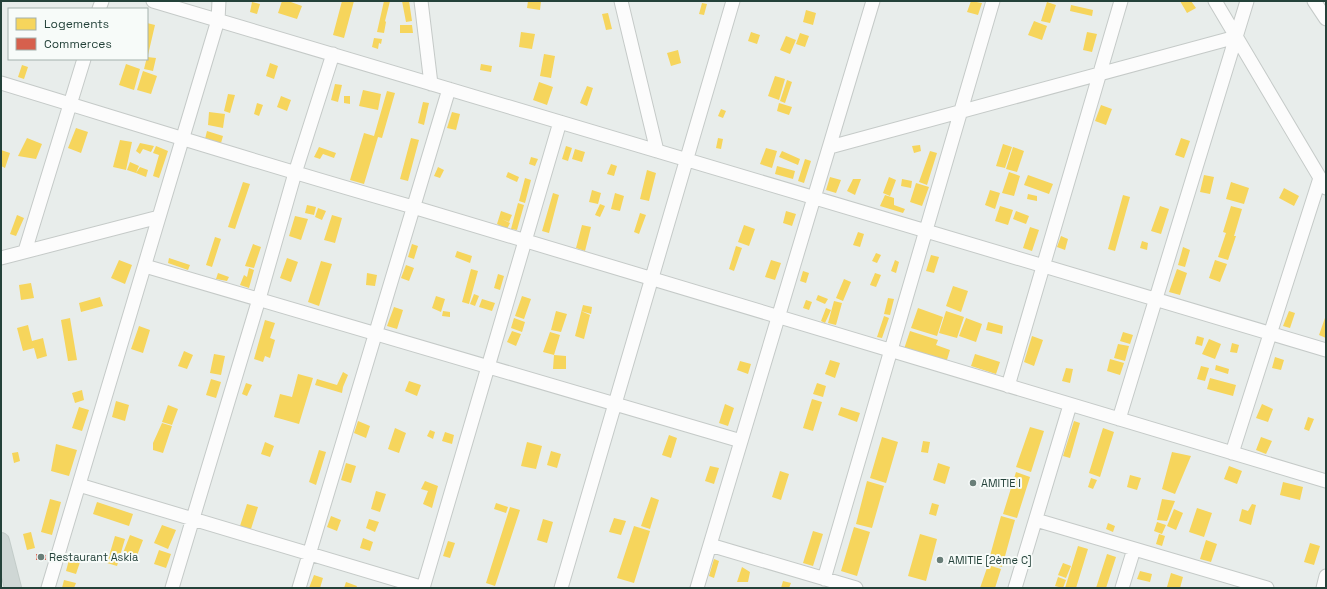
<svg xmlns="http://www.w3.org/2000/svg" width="1327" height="589" font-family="'Space Grotesk',sans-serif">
<rect width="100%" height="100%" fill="#e8edeb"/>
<path fill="#f6d55c" d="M282,1h6l14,5 -5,13 -19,-6z
M342,1h12l-10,37 -11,-3z
M384,1h6l-5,20 1,1 -2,11 -7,-1z
M402,1h7l3,20 -6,1z
M528,1h13l-1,9 -13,-2z
M971,1l11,2 -4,12 -11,-3z
M1180,1h11l5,7 -9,5z
M252,2l8,2 -3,10 -7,-2z
M1047,2l9,3 -6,18 -9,-2z
M702,3l5,1 -3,11 -5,-1z
M1071,5l22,5 -1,6 -22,-5z
M806,10l10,3 -3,12 -10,-3z
M608,13l4,16 -6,1 -4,-16z
M1034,21l13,5 -5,14 -14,-5z
M147,23l8,2 -7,30 -1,-1z
M400,25h12l1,8h-13z
M521,32l14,2 -3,15 -13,-2z
M751,32l9,3 -3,9 -9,-3z
M1087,32l10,2 -5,18 -9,-2z
M800,33l9,3 -4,11 -9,-3z
M786,36l10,4 -6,14 -10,-4z
M374,38l8,1 -1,5 -2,-1 -1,6 -6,-2z
M678,50l3,13 -10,3 -4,-13z
M544,54l11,2 -4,22 -11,-2z
M147,57l9,1 -3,13 -9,-2z
M270,63l8,3 -4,13 -8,-3z
M126,64l14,5 -6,21 -15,-5z
M481,64l11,2 -1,6 -11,-2z
M22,65l6,2 -4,12 -6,-2z
M143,71l14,5 -6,18 -14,-4z
M775,76l10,3 -6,21 -11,-4z
M787,80l5,2 -7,21 -5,-2z
M539,82l14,5 -6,18 -14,-5z
M335,84l7,1 -4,17 -7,-2z
M587,86l6,2 -6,18 -7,-3z
M363,90l18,4 -3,16 -19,-4z
M387,91l8,2 -13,45 -4,-1 -14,47 -14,-4 14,-47 10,3z
M228,94l7,1 -5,18 -6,-2z
M281,96l10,4 -4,11 -10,-4z
M344,96h6v8l-6,-1z
M423,102l6,1 -5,22 -6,-2z
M257,103l6,2 -4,11 -5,-2z
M779,103l13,4 -3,8 -12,-4z
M1101,105l11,4 -6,16 -11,-4z
M721,109l5,2 -3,7 -5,-2z
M209,112l16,2 -2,14 -15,-3z
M452,112l8,2 -4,16 -9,-2z
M76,128l12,4 -7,21 -13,-5z
M207,131l16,5 -2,7 -16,-4z
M27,138l15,6 -6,15 -18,-3z
M411,138l8,2 -11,41 -8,-2z
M718,138l5,1 -2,10 -5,-1z
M1181,138l9,3 -6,17 -9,-3z
M120,140l12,2 -6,28 -13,-3z
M140,143l14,3 -3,6 -8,-3 -3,5 -4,-3z
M1003,144l9,3 -7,21 -9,-2z
M920,145l1,6 -7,2 -2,-7z
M156,146l12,5 -9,27 -6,-2 6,-21 -6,-2z
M566,146l6,2 -4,13 -6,-2z
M319,147l17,6 -2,5 -11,-4 -3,5 -6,-2z
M1013,147l11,4 -7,21 -11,-3z
M766,148l11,3 -5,17 -12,-4z
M575,149l10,3 -3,10 -10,-3z
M1,150l9,3 -5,15 -4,-2z
M782,151l18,8 -2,6 -19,-8z
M930,151l7,2 -10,32 -8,-3z
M531,157l7,2 -3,7 -6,-2z
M805,159l6,2 -7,22 -6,-2z
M130,162l9,4 -3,7 -9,-3z
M611,164l6,2 -3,10 -7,-2z
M777,166l18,5 -2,8 -18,-5z
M140,167l8,3 -2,7 -10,-4z
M438,167l6,3 -4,8 -6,-2z
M647,170l9,3 -7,28 -9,-2z
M508,172l11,5 -2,5 -11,-5z
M1009,172l11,4 -6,20 -12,-3z
M1028,175l25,9 -4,10 -25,-9z
M1204,175l10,2 -4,17 -10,-2z
M830,177l11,3 -5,13 -10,-3z
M889,177l7,3 -6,16 -7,-3z
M525,178l6,2 -6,23 -6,-2z
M853,179h8l-6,16 -8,-4z
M902,179l10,2 -1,7 -10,-2z
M243,182l7,2 -15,45 -7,-2z
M1231,182l18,6 -5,16 -18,-5z
M916,183l13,4 -7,19 -12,-4z
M1284,188l15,8 -5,10 -15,-8z
M592,190l9,3 -3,11 -9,-2z
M990,190l10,3 -5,16 -10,-4z
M553,193l6,2 -10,38 -7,-2z
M615,193l9,3 -4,15 -9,-2z
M1028,194l9,2v5l-10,-2z
M885,195l9,3v7l11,4 -2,4 -23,-7z
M1123,195l7,2 -15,54 -7,-2z
M518,203l6,2 -7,25 -6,-1z
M600,204l5,2 -5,11 -5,-2z
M307,205l9,2 -2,8 -9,-2z
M1000,206l13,4 -5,15 -13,-4z
M1160,206l9,3 -8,25 -10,-3z
M1231,206l11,3 -8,27h2l-8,24 -10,-3 8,-24 -3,-1z
M318,208l8,3 -4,9 -7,-3z
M501,211l11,4 -3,7 -7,-3 8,4 -3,6 -10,-5z
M786,211l10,3 -4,12 -9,-3z
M1016,211l13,5 -3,8 -13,-5z
M640,213l6,2 -7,19 -5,-2z
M17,215l7,3 -8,18 -6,-2z
M332,215l10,3 -7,25 -11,-3z
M295,216l13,3 -7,21 -12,-4z
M582,225l9,2 -6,24 -9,-3z
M744,225l11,4 -6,17 -11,-4z
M1030,227l9,3 -7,21 -9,-3z
M858,232l6,2 -4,13 -7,-2z
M1061,236l7,3 -3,11 -8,-3z
M215,237l6,2 -9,28 -6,-2z
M1142,241l6,2 -1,7 -7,-2z
M253,244l8,3 -7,21 -9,-2z
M412,244l6,2 -4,13 -6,-2z
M736,246l6,2 -8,23 -5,-2z
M1183,247l7,3 -5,17 -7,-2z
M457,251l15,5 -2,7 -15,-6z
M876,253l5,2 -4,8 -5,-2z
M931,255l8,2 -5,16 -8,-2z
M169,258l21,7 -2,5 -20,-7z
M287,258l11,4 -7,20 -11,-4z
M119,260l13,5 -7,19 -14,-6z
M771,260l10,3 -6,17 -10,-3z
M895,260l4,2 -3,11 -5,-2z
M1215,260l12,4 -7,18 -11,-4z
M321,261l11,3 -13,42 -11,-4z
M406,265l8,3 -5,13 -8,-3z
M249,268l5,2 -5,18 -9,-3 4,-10 3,2z
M471,269l7,2 -9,33 -7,-2z
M1177,269l10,4 -7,22 -11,-3z
M803,271l6,2 -3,10 -6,-2z
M218,273l11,4 -2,4 -11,-2z
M367,273l10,2 -2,11 -9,-1z
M875,273l6,2 -5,12 -6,-2z
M498,274l6,2 -4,14 -6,-2z
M844,279l7,3 -8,19 -7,-3z
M31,283l3,15 -13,2 -2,-15z
M953,286l15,5 -7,21 -15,-6z
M474,294l5,2 -4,10 -5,-2z
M818,295l10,4 -3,5 -9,-4z
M436,296l9,3 -4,13 -9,-4z
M522,296l9,3 -7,20 -9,-3z
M100,297l3,9 -22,6 -2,-9z
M888,298l6,1 -4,16 -6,-1z
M482,299l13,4 -3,8 -13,-4z
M806,300l6,2 -3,8 -6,-2z
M834,301l8,2 -6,22 -8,-2z
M583,305l9,2 -1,7 -10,-3 9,4 -6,24 -9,-3z
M394,307l9,3 -6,19 -10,-3z
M826,308l5,2 -6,13 -4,-2z
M918,308l25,9 -6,19 -26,-8z
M443,311l7,1v5l-8,-1z
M556,311l11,3 -6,18 -10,-2z
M946,311l18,6 -7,21 -18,-5z
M1289,311l6,2 -5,15 -7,-2z
M1326,315v23l-7,-3z
M884,316l5,2 -7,20 -5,-1z
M70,318l7,42 -9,1 -7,-41z
M514,318l11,4 -3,10 -11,-4z
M966,318l16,6 -6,18 -17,-6z
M265,320l10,3 -5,15 5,2 -5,18 -5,-2 -2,6 -9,-3z
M988,322l15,4 -1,8 -16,-4z
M28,325l4,16 11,-3 4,18 -10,3 -3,-11 -11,3 -6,-23z
M139,326l11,4 -7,23 -12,-4z
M512,331l9,3 -5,12 -9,-4z
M910,331l28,9 -2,5 14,5 -4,13 -42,-14z
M550,332l10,3 -6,20 12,1v13h-13l1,-14 -11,-3z
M1123,332l10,3 -3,9 -10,-3z
M1032,336l11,4 -9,26 -10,-4z
M1197,336l7,2 -2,8 -7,-2z
M1209,339l12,5 -6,15 -13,-5z
M1232,343l7,2 -2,8 -7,-1z
M1118,344l11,2 -4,15 -11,-3z
M184,351l9,4 -6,14 -9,-3z
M214,354l11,2 -4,19 -11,-2z
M975,354l25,8 -4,12 -25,-8z
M1275,357l9,3 -3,10 -9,-2z
M1110,359l14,4 -4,12 -13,-4z
M830,360l10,3 -5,15 -10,-4z
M740,361l11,3 -3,10 -11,-4z
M1216,365l13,4 -1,5 -13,-4z
M1201,366l8,2 -4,13 -8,-2z
M1066,368l7,1 -3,14 -8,-2z
M343,372l5,3 -5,12 -1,6 -27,-8 2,-6 20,6z
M298,374l15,4 -14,46 -14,-4 4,-12 -4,12 -11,-3 6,-23 12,3z
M1210,378l26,7 -3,11 -26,-7z
M211,379l10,3 -5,16 -10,-3z
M409,381l12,4 -4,11 -12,-5z
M246,383l6,2 -5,11 -5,-2z
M817,383l9,3 -3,11 -10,-3z
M82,390l2,10 -9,3 -3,-10z
M812,399l10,3 -9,29 -10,-3z
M116,401l13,4 -4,16 -13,-4z
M725,404l9,4 -6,18 -9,-3z
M1262,404l11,5 -5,13 -12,-4z
M168,405l10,4 -6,16 -10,-3z
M79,407l10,3 -7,21 -10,-3z
M841,407l19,6 -3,9 -19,-7z
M1308,417l6,2 -5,12 -5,-2z
M358,421l12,5 -4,12 -12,-5z
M1074,421l6,2 -10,35 -7,-2z
M162,423l10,3 -9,27 -10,-3v-7z
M1030,427l14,4 -13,41 -15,-5z
M395,428l11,5 -7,20 -11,-4z
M1103,428l11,4 -14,45 -11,-4z
M430,430l5,2 -2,7 -6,-3z
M445,432l9,3 -2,9 -10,-3z
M669,435l8,3 -6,20 -9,-3z
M882,437l16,5 -12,41 -16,-5z
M1261,437l11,4 -6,13 -10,-4z
M923,441l7,1 -2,11 -7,-1z
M265,442l9,4 -4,11 -9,-3z
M527,442l15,4 -6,23 -15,-3z
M56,444l21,6 -8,26 -18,-5z
M319,450l7,2 -10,33 -7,-3z
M551,451l10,3 -4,14 -10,-3z
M18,452l2,9 -6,2 -2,-10z
M1172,452l19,4 -16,38 -13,-5z
M346,463l10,3 -5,17 -10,-3z
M938,463l12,4 -5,17 -12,-4z
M710,466l9,2 -5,16 -9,-3z
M1229,466l13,5 -5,13 -13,-5z
M780,471l9,3 -8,26 -9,-3z
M1016,472l14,5 -13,41 -14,-4z
M1130,475l11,3 -4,12 -10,-3z
M1091,478l6,2 -4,9 -5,-2z
M425,481l13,5 -6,22 -9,-4 5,-13 -7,-2z
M867,481l17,5 -12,42 -16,-4z
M1283,482l20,5 -3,13 -20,-5z
M376,491l10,3 -6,18 -9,-3z
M651,497l8,3 -9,29 -9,-3z
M50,499l11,3 -9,33 -11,-3z
M1162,499l13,2 -8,20 -10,-1z
M97,502l36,12 -4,12 -36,-12z
M496,503l12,4 -2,6 -12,-4z
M932,503l7,2 -3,11 -7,-2z
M247,504l11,3 -7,22 -11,-3z
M1252,504l4,1 -5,20 -12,-4 3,-12 6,2z
M510,507l10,3 -25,76 -9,-3z
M1197,508l15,5 -8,24 -15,-5z
M1174,509l9,4 -7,17 -9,-4z
M331,516l10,4 -4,11 -10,-4z
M1001,516l14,4 -13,47 -14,-4z
M614,518l12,3 -5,14 -12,-3z
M369,519l10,3 -4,10 -9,-4z
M543,519l10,3 -6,21 -10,-3z
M1157,522l9,3 -4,9 -8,-3z
M1108,523l7,3 -2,6 -7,-3z
M162,525l14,5 -8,19 -14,-6z
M634,526l16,5 -16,52 -17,-5z
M854,527l16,5 -13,44 -16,-5z
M813,531l10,3 -10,32 -10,-3z
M31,532l4,16 -8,2 -4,-16z
M920,534l17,5 -11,42 -18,-5z
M1159,534l6,2 -3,10 -6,-2z
M130,535l13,5 -7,18 -13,-5z
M115,536l10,3 -8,27 -10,-3z
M363,538l10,4 -3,9 -10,-3z
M1206,540l11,4 -6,18 -11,-3z
M448,541l7,2 -5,15 -7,-2z
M1310,543l10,3 -6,19 -10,-3z
M1078,546l10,3 -12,39h-11z
M159,550l12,4 -5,14 -12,-4z
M1107,554l9,3 -10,31h-10z
M70,556l11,3 -5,15 -10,-3z
M714,559l5,2 -5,17 -5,-2z
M1063,563l8,3 -5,12 -8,-3z
M988,565l13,4 -6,19h-15z
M742,567l8,5 -2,10h-11z
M1140,571l12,3 -2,8 -13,-3z
M1171,573l12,4 -3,11 -13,-1z
M314,575l9,3 -3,10h-11z
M1058,577l8,3 -3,8 -8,-2z
M64,580l12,3 -2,5h-12z
M783,581l8,2 -2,5h-8z
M346,582l11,4 -1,2h-12z"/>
<path fill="#d6604d" d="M36,554l10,1v5h-10z"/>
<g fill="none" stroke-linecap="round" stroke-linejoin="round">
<defs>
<path id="minor" d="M153,1l1173,349
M421,1l10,83
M621,1l36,150
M1215,1l111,187
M1314,1l12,18
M99,9l3,-8
M1,83c138,42 274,85 412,124l913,274
M830,147l406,-110
M25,251l59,-192
M1,258l158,-41
M145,266l596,175
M1008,386l113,-385
M1119,419l128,-418
M1232,453l88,-275
M79,485l345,103
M1036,520l231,68
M710,545l146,43
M824,579l169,-578
M48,588l170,-568 1,-19
M172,588l87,-289 36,-126 38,-119
M299,588l150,-499
M423,588l137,-466
M561,588l172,-587
M697,588l176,-587
M1015,588l55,-183
M1122,588l12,-39
M1323,588l3,-12"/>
<path id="major" d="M1,541l12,47"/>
</defs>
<use href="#minor" stroke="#c5cac8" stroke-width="15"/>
<use href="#major" stroke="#c3ccc9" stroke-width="18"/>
<use href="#minor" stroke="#fcfcfc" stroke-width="13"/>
<use href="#major" stroke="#cfd7d5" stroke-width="16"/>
</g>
<g fill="#697e78" stroke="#f7fbf9" stroke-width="1.5">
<circle cx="973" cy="483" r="4"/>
<circle cx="41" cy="557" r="4"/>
<circle cx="940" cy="560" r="4"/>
</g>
<g text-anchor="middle" stroke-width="4" stroke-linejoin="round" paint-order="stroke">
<g font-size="11" fill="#24423a" stroke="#f7fbf9" text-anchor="start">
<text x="981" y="487">AMITIE I</text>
<text x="49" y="561">Restaurant Askia</text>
<text x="948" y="564">AMITIE [2ème C]</text>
</g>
</g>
<rect width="1327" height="589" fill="none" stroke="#24423a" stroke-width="4"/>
<rect x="8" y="8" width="140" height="52" fill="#f7fbf9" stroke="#a3b1ad"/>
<rect x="16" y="18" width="20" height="12" fill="#f6d55c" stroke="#a3b1ad"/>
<text x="44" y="28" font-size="12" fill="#24423a">Logements</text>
<rect x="16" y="38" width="20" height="12" fill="#d6604d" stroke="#a3b1ad"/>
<text x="44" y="48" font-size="12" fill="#24423a">Commerces</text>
</svg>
